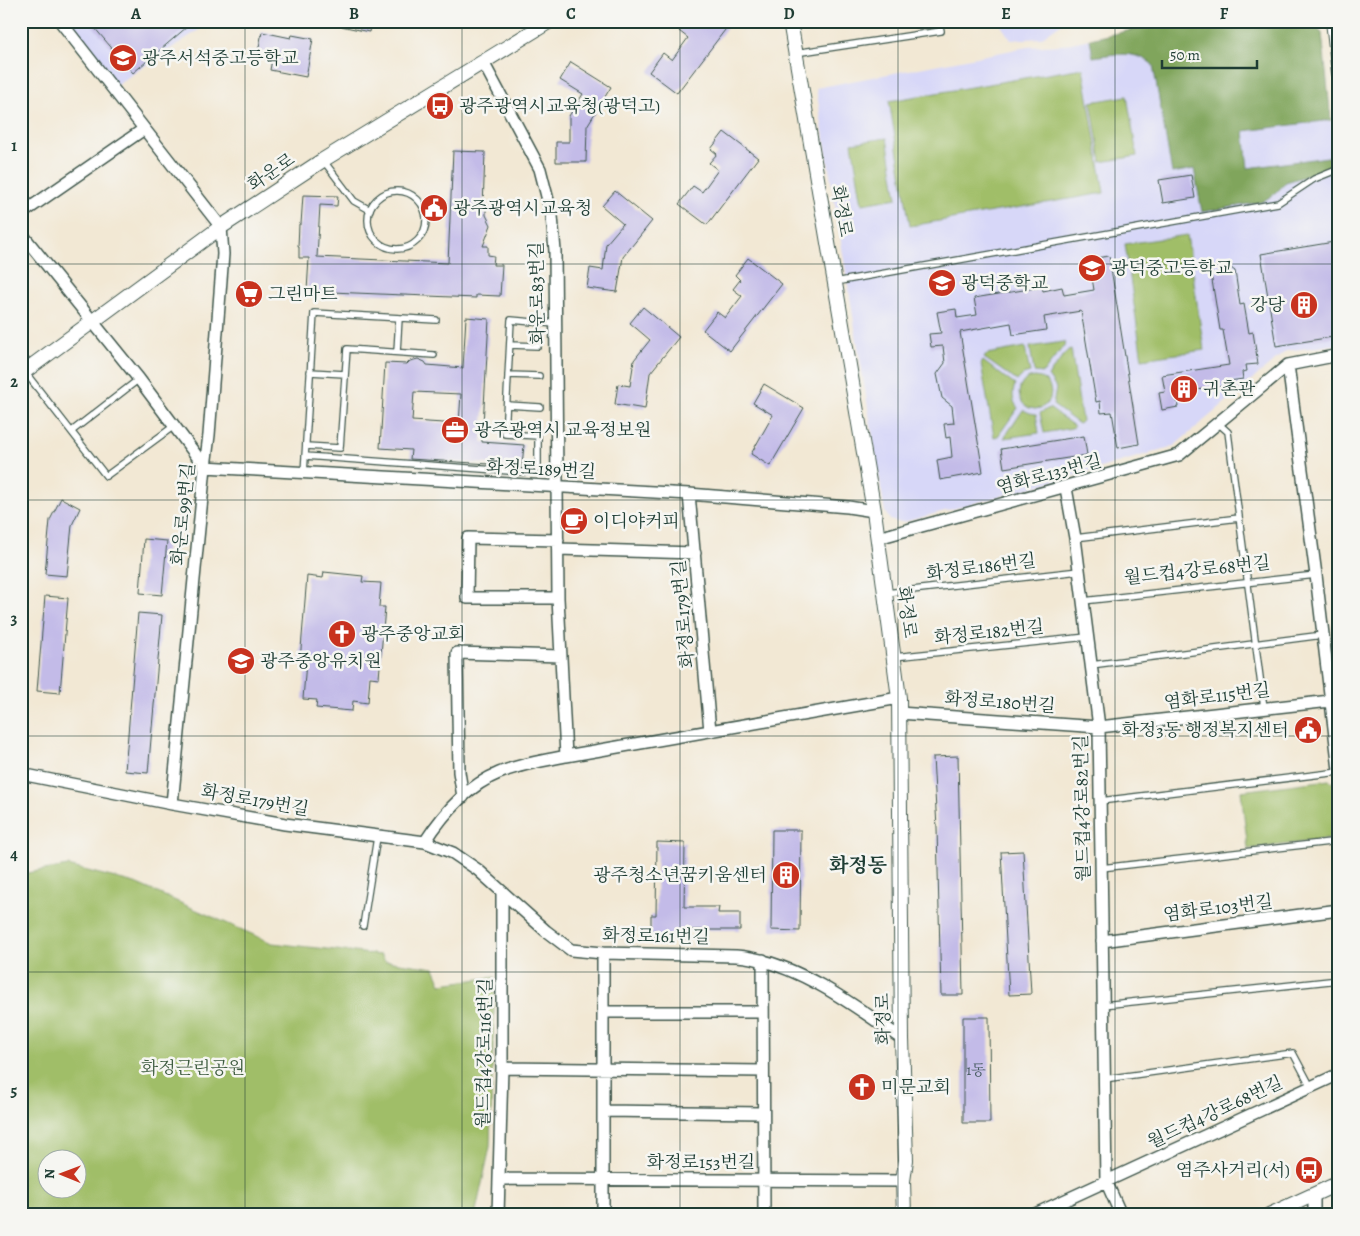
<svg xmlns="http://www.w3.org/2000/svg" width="1360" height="1236" font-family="Alegreya,'Noto Serif KR',serif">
<rect width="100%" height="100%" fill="#f6f6f2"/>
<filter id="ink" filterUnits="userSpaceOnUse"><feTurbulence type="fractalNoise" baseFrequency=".02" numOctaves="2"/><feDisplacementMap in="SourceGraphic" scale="10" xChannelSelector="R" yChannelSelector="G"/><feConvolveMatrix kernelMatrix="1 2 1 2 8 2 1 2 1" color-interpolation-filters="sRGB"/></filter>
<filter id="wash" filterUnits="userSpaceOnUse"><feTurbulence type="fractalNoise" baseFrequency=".0096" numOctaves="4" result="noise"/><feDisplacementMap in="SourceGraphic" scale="20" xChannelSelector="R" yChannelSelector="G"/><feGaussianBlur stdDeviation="1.12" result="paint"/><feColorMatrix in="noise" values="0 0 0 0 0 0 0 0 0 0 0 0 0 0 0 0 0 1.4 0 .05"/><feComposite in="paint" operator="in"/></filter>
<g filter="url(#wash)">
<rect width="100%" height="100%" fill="#f2e8d4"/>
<path fill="#d7d7f8" d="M60,21h152l-100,67z
M998,21h67l-24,17 -30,2z
M1173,21h135l14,12 17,159v152l-53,7 -112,95 -121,36 -149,40h-8l-6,-2 -5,-8 -69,-424 212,-41 34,-2z"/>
<path fill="#a0be67" stroke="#607e4e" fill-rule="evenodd" d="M1083,68l21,125 -194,33 -21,-125z
M1127,96l10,60 -36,6 -10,-60z
M887,138l10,60 -35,6 -10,-61z
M1187,235l17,115 -62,9 -17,-115z
M1063,342l3,1 -23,30 -9,-1 -4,-25z
M1025,347l5,26 -7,2 -6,6 -33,-23 3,-4z
M1071,349l11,72 -3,3 -26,-19 3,-17 -8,-12 20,-26z
M983,361l32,24c-3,8 -3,16 3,23l-20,28 -4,1 -13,-73z
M1019 393a16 16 0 1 1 32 0a16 16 0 1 1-32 0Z
M1049,408l25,18 -2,2 -28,5 -4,-20z
M1023,410l7,3 6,1 3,19 -35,5z
M1329,780l7,4 3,24v28l-2,2 -89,11 -7,-58z
M68,866l67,17 137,60 109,12 4,6 49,7 7,16 54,-7 -5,170 -15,68h-454v-341zM48,1158h30v30h-30z"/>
<path fill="#80a55c" stroke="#507148" d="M1173,21h135l14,12 9,87 -87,11 4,37 87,-12 -5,10 -27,11 -17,5 -10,11 -14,9 -60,10 -8,-43 -22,4 -19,-108c-16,-15 -40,-11 -60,-8l-3,-18z"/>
<g id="blocks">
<path fill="#c3bbe8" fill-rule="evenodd" d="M99,21h95l-61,52 -40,-47z
M341,21h30l-2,11 -28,-6z
M687,21h35l6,5 -51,67 -28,-21 14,-19 9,7 16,-22 -9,-7z
M262,32l29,6 1,-3 21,4 -7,38 -36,-7 3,-16 -15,-2z
M571,62l40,25 -24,39 -1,36h-30v-20h13v-26l14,-22 -23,-14z
M724,132l34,26 -51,67 -28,-21 14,-18 9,6 16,-22 -9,-7 8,-9 -6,-5z
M453,151l32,1 -2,56h3v7l5,10 -8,21h5v9l6,1 -1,9h9l-2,31 -24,-1v3l-169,-7 2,-33h-10v-11h-1l1,-23h2l2,-29 35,1 -1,10 -17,-1 -3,52 131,6z
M1191,175l4,23 -32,5 -4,-23z
M615,191l37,30 -29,36 -6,35 -30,-4 3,-20 13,2 3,-26 17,-20 -21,-18z
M1334,242l5,33v61l-63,10 -15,-92z
M1109,256l30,188 -21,4 -6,-36 -11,1 -1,-12 -4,1 -15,-91 -37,6 2,13 -33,5 -2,-12 -51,9 23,140 -43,8 -3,-20 15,-3 -2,-20 -4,1 -2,-14 10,-1 -2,-17 -10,-8 -5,-24 8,-11 -2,-17 -12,1 -2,-13 12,-1 -4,-21 19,-3 1,9 20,-3 -3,-17 68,-11 1,4 19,-4 2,8 30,-5 -5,-31z
M748,258l34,26 -52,67 -27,-21 14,-18 8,6 17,-22 -9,-7 7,-9 -5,-5z
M1231,268l4,3 5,34 4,-1 5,29 4,-1 5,32 -12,1 1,6 -5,1 1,7 -21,3 1,4 -47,7 2,14 -16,3 -3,-17 6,-1 -3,-17 67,-10 -6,-35h-3l-9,-56 12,-2 -1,-3z
M643,307l36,30 -29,36 -5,36 -30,-5 3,-20 12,2 4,-26 16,-20 -20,-17z
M466,317l23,2 -7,123 42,3 -2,21 -112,-7 1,-9 -31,-2 5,-85 22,1 3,-3 8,-2 7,3 2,3 36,3zM414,392l47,2 -2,30 -47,-3z
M764,384l40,24 -34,58 -19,-12 22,-39 -20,-12z
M1084,436l3,19 -83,13 -3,-19z
M61,498l19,10 -8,17 -5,51 -22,-2 5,-54z
M144,539l23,2 -5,54 -22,-2z
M324,572l39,4 -1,6 19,1 -2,24h6l-6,71 -9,-1 -2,26 -15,-2 -1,10 -36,-3 1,-8 -14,-1 3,-37 -6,-1 7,-85 16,2z
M45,596l23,2 -8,95 -23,-2z
M138,613l24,2 -14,158 -23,-2z
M958,756l5,239h-22l-4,-167 -4,-71z
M772,830h29l-1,101 -29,-1z
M657,842l28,1 -1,64h35l-1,6h22v17h-58v6h-31v-21h5z
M1023,851l8,143 -22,1 -8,-143z
M963,1017h26l1,106h-27z"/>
</g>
</g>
<g filter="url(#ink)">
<use href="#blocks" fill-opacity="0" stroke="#3f574c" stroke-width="1"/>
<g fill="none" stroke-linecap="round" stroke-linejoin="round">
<defs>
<path id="service" d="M795,53l146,-22 -2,-10
M323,160l31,41 16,9
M368 220a29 29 0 1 1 58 0a29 29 0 1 1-58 0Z
M835,282l443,-79 36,-24 25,-10
M510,345l28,1
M397,352l2,-34
M25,372l81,104 68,-50
M310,372l35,2
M508,375l31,1
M507,405l33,2
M1218,423l10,9 36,276
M72,431l67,-52
M306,446l34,2 7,-99 87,6
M305,456l218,16 11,-1 4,-6v-29l-33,-2 6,-114 44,4
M304,473l10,-160 122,7
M1075,538l164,-20
M886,593l193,-22
M1083,601l233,-26
M894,657l193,-20
M1091,665l232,-30
M1100,801l239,-29
M1101,868l238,-27
M363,926l14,-89
M1103,1005l236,-25
M1104,1079l189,-26 18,34"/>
<path id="minor" d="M60,21l161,206 2,27 -14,181 -4,32 -33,337
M483,62l57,107 12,47 3,35 3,347 8,158
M21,214l123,-85
M21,233l118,146 66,88 484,27 159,13 26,4
M1288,365l28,210 23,195
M1066,488l9,50 24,189 7,454 15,34
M689,494l21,237
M878,538l301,-83 109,-90 51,-10
M558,540l-90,-2 -1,60h91
M558,549l137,4
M899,713l200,14 240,-27
M21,774l151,30 113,20 140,18c18,-28 42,-56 74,-69 21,-9 45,-12 67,-17l333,-58
M463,797l-4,-25 -2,-119 104,3
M425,842l28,11 25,17 68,61 25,19 32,3 133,3c57,4 120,50 166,83
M1102,941l237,-31
M603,953v262
M763,960l1,255
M603,1012h160
M502,1068l261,3
M604,1111l159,2
M499,1179l404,2
M498,1215l4,-147v-176
M1033,1215l306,-141
M1314,1215v-21"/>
<path id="tertiary" d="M790,21l84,490 25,187 3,341 4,121 -3,21 1,34
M1333,21l6,52
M21,374l200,-147 102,-67 227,-139
M1269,1215l70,-32"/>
</defs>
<use href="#service" stroke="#3f574c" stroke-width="8"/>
<use href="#minor" stroke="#3f574c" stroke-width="14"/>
<use href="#tertiary" stroke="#3f574c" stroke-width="16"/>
<use href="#service" stroke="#fff" stroke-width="5.5"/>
<use href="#minor" stroke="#fff" stroke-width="11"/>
<use href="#tertiary" stroke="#fff" stroke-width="14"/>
</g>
</g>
<path fill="none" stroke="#1f3d34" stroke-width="1" stroke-opacity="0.55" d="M245,21v1194M462,21v1194M680,21v1194M898,21v1194M1115,21v1194M21,264h1318M21,500h1318M21,736h1318M21,972h1318"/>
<defs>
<symbol id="school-disc" viewBox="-11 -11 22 22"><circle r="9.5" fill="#c8321e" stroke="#f6f6f2"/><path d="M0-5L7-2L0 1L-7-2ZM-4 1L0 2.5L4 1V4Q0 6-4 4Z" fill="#fff"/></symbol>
<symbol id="bus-disc" viewBox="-11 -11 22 22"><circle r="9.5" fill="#c8321e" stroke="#f6f6f2"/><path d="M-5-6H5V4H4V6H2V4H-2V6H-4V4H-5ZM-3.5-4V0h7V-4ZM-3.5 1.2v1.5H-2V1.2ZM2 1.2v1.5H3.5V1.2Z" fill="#fff"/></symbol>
<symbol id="civic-disc" viewBox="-11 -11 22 22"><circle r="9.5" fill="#c8321e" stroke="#f6f6f2"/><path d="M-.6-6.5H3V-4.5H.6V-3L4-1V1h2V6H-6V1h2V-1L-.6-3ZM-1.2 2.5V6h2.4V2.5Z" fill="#fff"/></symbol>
<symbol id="supermarket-disc" viewBox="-11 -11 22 22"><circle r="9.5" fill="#c8321e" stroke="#f6f6f2"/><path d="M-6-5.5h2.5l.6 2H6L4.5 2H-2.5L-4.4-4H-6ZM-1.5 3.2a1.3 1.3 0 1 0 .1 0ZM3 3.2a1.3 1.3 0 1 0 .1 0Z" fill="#fff"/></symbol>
<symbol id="building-disc" viewBox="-11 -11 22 22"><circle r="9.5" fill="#c8321e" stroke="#f6f6f2"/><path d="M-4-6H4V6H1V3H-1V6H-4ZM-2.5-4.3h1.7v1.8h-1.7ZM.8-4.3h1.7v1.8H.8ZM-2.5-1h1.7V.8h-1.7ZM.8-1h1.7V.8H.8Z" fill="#fff"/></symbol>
<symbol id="office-disc" viewBox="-11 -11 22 22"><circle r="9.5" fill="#c8321e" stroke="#f6f6f2"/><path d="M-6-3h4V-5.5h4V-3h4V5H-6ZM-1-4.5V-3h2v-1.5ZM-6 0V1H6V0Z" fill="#fff"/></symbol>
<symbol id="cafe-disc" viewBox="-11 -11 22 22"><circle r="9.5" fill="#c8321e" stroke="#f6f6f2"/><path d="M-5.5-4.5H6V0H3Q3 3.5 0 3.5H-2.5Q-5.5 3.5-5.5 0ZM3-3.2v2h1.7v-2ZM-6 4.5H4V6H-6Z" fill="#fff"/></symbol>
<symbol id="church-disc" viewBox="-11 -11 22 22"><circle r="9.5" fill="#c8321e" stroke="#f6f6f2"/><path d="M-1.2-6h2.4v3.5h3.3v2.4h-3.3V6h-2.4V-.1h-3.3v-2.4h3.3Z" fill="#fff"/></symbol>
</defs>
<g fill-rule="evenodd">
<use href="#school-disc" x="107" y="42" width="32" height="32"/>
<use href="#bus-disc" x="424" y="90" width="32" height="32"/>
<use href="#civic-disc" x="418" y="192" width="32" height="32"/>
<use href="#school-disc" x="1076" y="252" width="32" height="32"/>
<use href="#school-disc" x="926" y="267" width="32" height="32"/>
<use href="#supermarket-disc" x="233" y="278" width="32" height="32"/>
<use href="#building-disc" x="1288" y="289" width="32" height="32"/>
<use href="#building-disc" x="1168" y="373" width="32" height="32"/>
<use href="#office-disc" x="439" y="414" width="32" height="32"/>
<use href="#cafe-disc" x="558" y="505" width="32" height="32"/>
<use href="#church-disc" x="326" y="618" width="32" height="32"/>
<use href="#school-disc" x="225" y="645" width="32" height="32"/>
<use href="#civic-disc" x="1292" y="714" width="32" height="32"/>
<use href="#building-disc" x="770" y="859" width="32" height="32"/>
<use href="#church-disc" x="846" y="1071" width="32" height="32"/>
<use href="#bus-disc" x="1293" y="1154" width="32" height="32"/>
</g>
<g text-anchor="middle" stroke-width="5" stroke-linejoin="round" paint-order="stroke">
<g font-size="15" fill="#485c61">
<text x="976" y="1075">1동</text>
</g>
<g font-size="18" fill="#1f3d34" stroke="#f6f6f2" text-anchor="start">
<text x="142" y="64">광주서석중고등학교</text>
<text x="459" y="112">광주광역시교육청(광덕고)</text>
<text x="453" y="214">광주광역시교육청</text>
<text x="1111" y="274">광덕중고등학교</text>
<text x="961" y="289">광덕중학교</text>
<text x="268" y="300">그린마트</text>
<text x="1285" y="311" text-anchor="end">강당</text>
<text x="1203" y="395">귀촌관</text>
<text x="474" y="436">광주광역시 교육정보원</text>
<text x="593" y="527">이디야커피</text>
<text x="361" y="640">광주중앙교회</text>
<text x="260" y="667">광주중앙유치원</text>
<text x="1289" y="736" text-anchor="end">화정3동 행정복지센터</text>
<text x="767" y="881" text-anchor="end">광주청소년꿈키움센터</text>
<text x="881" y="1093">미문교회</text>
<text x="1290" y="1176" text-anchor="end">염주사거리(서)</text>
</g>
<g font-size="18" fill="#1f3d34" stroke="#f6f6f2">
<text transform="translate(271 172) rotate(-34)" y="6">화운로</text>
<text transform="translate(842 211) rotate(80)" y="6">화정로</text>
<text transform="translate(537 293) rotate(-91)" y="6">화운로83번길</text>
<text transform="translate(541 469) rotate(3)" y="6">화정로189번길</text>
<text transform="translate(1049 474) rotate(-15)" y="6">염화로133번길</text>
<text transform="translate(183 514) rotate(-84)" y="6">화운로99번길</text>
<text transform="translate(981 567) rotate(-7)" y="6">화정로186번길</text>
<text transform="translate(1197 570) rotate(-6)" y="6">월드컵4강로68번길</text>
<text transform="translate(907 612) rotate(82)" y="6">화정로</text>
<text transform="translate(683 614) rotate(-95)" y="6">화정로179번길</text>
<text transform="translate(989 632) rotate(-6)" y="6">화정로182번길</text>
<text transform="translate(1217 696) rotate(-7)" y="6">염화로115번길</text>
<text transform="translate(1000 702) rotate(4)" y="6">화정로180번길</text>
<text transform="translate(255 800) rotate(10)" y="6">화정로179번길</text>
<text transform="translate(1082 808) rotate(-91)" y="6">월드컵4강로82번길</text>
<text transform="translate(1218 908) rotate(-7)" y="6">염화로103번길</text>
<text transform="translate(656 936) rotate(1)" y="6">화정로161번길</text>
<text transform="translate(883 1019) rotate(-91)" y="6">화정로</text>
<text transform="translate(484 1053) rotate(-89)" y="6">월드컵4강로116번길</text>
<text transform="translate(1215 1112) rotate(-25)" y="6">월드컵4강로68번길</text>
<text x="701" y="1168">화정로153번길</text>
</g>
<g font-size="18" fill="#3f5d41" stroke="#f6f6f2">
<text x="193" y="1074">화정근린공원</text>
</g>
<g font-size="20" font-weight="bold" fill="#1f3d34" stroke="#f6f6f2">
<text x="858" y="872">화정동</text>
</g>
</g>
<rect width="1360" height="1236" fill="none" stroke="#f6f6f2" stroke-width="55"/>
<g transform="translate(62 1174) rotate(271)"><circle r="24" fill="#f6f6f2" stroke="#a0aca6"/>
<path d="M0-4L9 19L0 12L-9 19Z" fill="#c8321e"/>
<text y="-8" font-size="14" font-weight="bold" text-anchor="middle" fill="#1f3d34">N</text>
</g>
<path d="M1162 60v8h95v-8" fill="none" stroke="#1f3d34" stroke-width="2.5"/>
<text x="1170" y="60" font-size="15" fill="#1f3d34" stroke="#f6f6f2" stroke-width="4" paint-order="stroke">50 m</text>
<rect x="28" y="28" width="1304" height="1180" fill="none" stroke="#1f3d34" stroke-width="2"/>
<g font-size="16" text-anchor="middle" font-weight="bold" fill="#1f3d34">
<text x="136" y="19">A</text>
<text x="354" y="19">B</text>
<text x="571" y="19">C</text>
<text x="789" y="19">D</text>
<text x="1006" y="19">E</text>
<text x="1224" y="19">F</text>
<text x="14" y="151">1</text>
<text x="14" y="387">2</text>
<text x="14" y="624">3</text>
<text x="14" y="860">4</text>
<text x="14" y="1096">5</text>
</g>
</svg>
